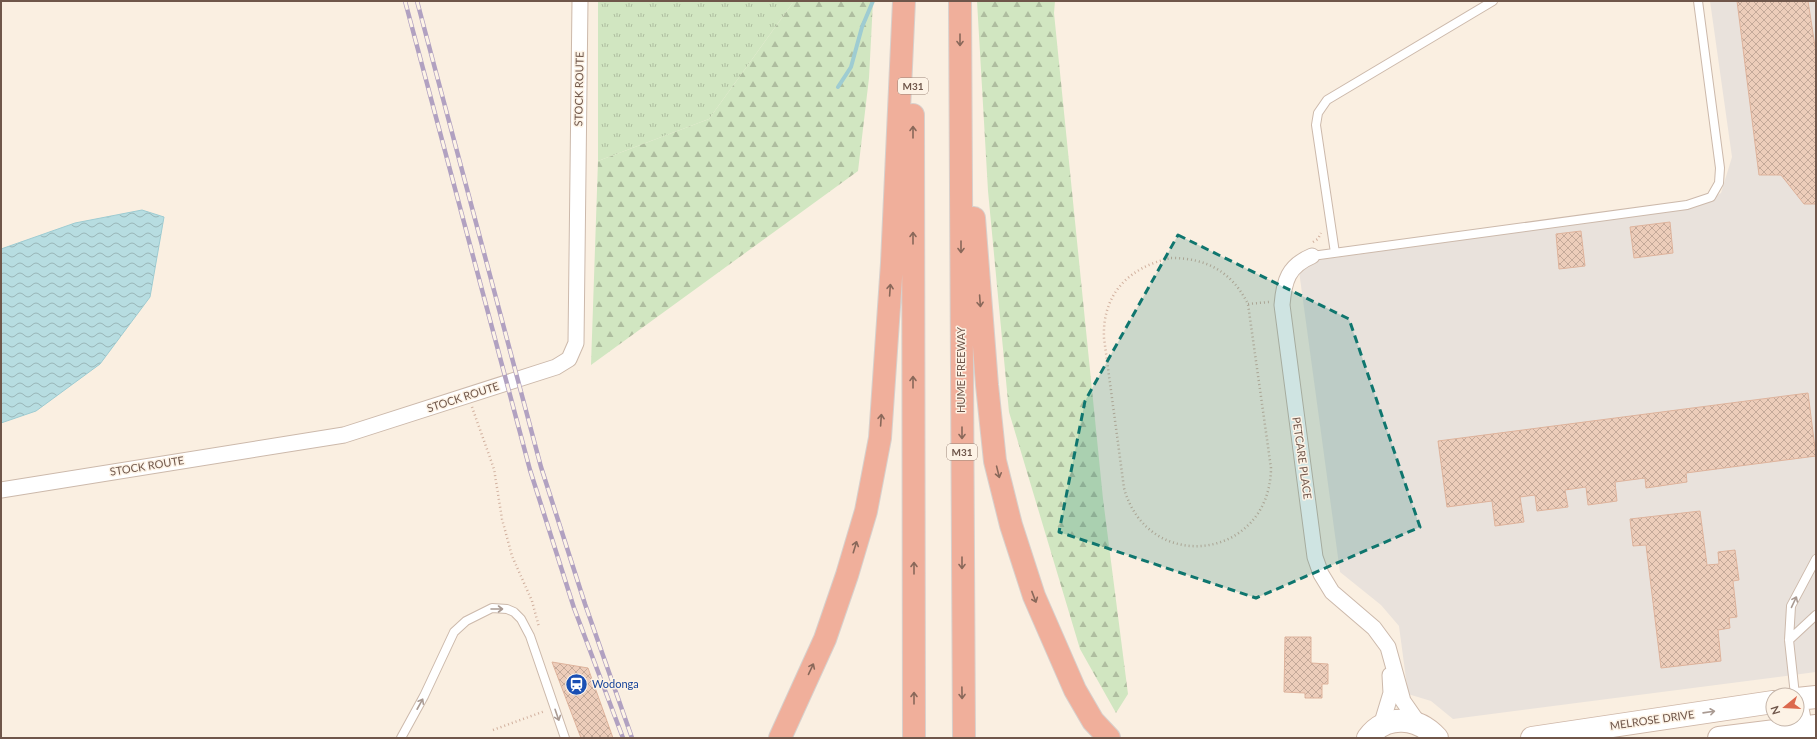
<svg xmlns="http://www.w3.org/2000/svg" width="1817" height="739" font-family="Lato,sans-serif">
<defs>
<pattern id="grass-tufts" width="24" height="20" patternUnits="userSpaceOnUse"><rect width="24" height="20" fill="#d1e6c1"/><path d="M3 7l-1-3M5 7V3M7 7l1-3M15 17l-1-3M17 17v-4M19 17l1-3" fill="none" stroke="#aebd9f"/></pattern>
<pattern id="forest-firs" width="22" height="20" patternUnits="userSpaceOnUse"><rect width="22" height="20" fill="#d1e6c1"/><path d="M5 1l3.5 6h-7zM16 11l3.5 6h-7z" fill="#aebd9f"/></pattern>
<pattern id="water-waves" width="16" height="10" patternUnits="userSpaceOnUse"><rect width="16" height="10" fill="#b7dde1"/><path d="M0 5q4-4 8 0t8 0" fill="none" stroke="#99b6b8"/></pattern>
<pattern id="building-cross-hatch" width="8" height="8" patternUnits="userSpaceOnUse"><rect width="8" height="8" fill="#edcdba"/><path d="M0 0l8 8M0 8l8-8" fill="none" stroke="#c4a999"/></pattern>
</defs>
<rect width="100%" height="100%" fill="#faefe1"/>
<path fill="#e9e2dc" d="M1710,1h106v671l-363,47 -22,-18 -23,-7 -9,-68 -18,-21 -41,-33 -41,-301 19,-11 379,-53 24,-14 11,-36z"/>
<path fill="url(#grass-tufts)" d="M598,1h196l-85,118 -111,42z"/>
<path fill="url(#forest-firs)" d="M794,1h79l-4,77 -11,93 -267,194 7,-204 111,-42z
M977,1h78l-1,12 49,486 25,195 -12,19 -36,-64 -71,-237 -21,-221z"/>
<path fill="url(#water-waves)" stroke="#9eccd2" d="M142,210l22,7 -14,80 -50,67 -64,47 -35,12v-174l74,-26z"/>
<g fill="none" stroke-linecap="round" stroke-linejoin="round">
<path stroke="#9eccd2" stroke-width="4" d="M838,87l13,-20 11,-40 11,-26"/>
</g>
<path fill="url(#building-cross-hatch)" stroke="#deb39c" d="M1737,1h71l8,52v151h-12l-23,-29h-22z
M1670,222l3,31 -39,5 -4,-31z
M1581,231l4,35 -26,3 -3,-35z
M1808,393l8,63 -130,17 1,9 -41,6 -1,-10 -30,4 2,19 -29,4 -2,-18 -21,3 3,17 -31,4 -2,-16 -15,2 4,25 -29,4 -3,-25 -45,6 -9,-66z
M1700,511l7,54 12,-1 -1,-12 17,-2 4,30 -6,1 4,36 -8,1 1,10 -12,2 3,31 -60,7 -15,-123 -13,1 -3,-27z
M1285,637h26v26l17,1v20h-6v14h-17v-5l-21,-1z
M552,662l36,6 25,70h-32z"/>
<g fill="none" stroke-linecap="round" stroke-linejoin="round">
<defs>
<path id="lane" d="M1335,253l-19,-128 2,-12 9,-13 166,-99
M1312,256l375,-51 24,-8 8,-14 1,-15 -22,-167
M1789,640l27,-25
M1795,695l-6,-55 2,-34 25,-47
M401,738l23,-42 30,-64 12,-11 26,-13 15,1 7,3 7,7 9,17 35,102"/>
<path id="street" d="M1312,256c-24,10 -28,25 -30,49l33,252 6,17 11,18 42,36 14,19 15,54 16,23
M1,490l343,-55 212,-68 13,-8 7,-16 4,-342
M1381,726l10,-33 -1,-18"/>
<path id="secondary" d="M1797,699l19,-2
M1797,706l4,21
M1368,738c18,-25 50,-21 69,0
M1532,738l241,-36
M1719,738l97,-12"/>
<path id="highway" d="M960,1l4,737
M913,115l1,623
M974,218l13,167 8,76 16,64 23,71 41,94 18,31 16,17
M780,738l45,-99 22,-64 19,-64 14,-73 12,-175 12,-262"/>
</defs>
<use href="#lane" stroke="#ccb9ab" stroke-width="10"/>
<use href="#street" stroke="#ccb9ab" stroke-width="17"/>
<use href="#secondary" stroke="#cfb8a9" stroke-width="24"/>
<use href="#highway" stroke="#d7d0cc" stroke-width="24"/>
<path stroke="#d1b09e" stroke-width="2.5" stroke-dasharray="1 3" stroke-linecap="butt" d="M1313,242l5,-3 3,-6
M1171,258c36,0 61,14 77,46l23,164c-1,92 -123,108 -147,20l-20,-150c-2,-44 25,-71 67,-80z
M1248,304l21,-2
M472,407l22,62 8,50 10,37 20,45 7,26
M493,730l52,-19"/>
<use href="#lane" stroke="#fff" stroke-width="8"/>
<use href="#street" stroke="#fff" stroke-width="15"/>
<use href="#secondary" stroke="#fff" stroke-width="22"/>
<use href="#highway" stroke="#f0af9b" stroke-width="22"/>
<defs>
<path id="rail" d="M405,1l125,469 44,138 49,130
M417,1l124,466 44,137 47,134"/>
</defs>
<use href="#rail" stroke="#b1a1c1" stroke-width="4.5"/>
<use href="#rail" stroke="#fdf3e6" stroke-width="3" stroke-dasharray="9" stroke-linecap="butt"/>
</g>
<defs><path id="oneway-shaft" d="M-6 0H5M1.5-3L5.5 0L1.5 3" fill="none" stroke-width="1.6" stroke-linecap="round" stroke-linejoin="round"/></defs>
<g stroke="#89685a">
<use href="#oneway-shaft" transform="translate(960 40) rotate(90)"/>
<use href="#oneway-shaft" transform="translate(913 132) rotate(-90)"/>
<use href="#oneway-shaft" transform="translate(913 238) rotate(-90)"/>
<use href="#oneway-shaft" transform="translate(961 247) rotate(90)"/>
<use href="#oneway-shaft" transform="translate(890 290) rotate(-86)"/>
<use href="#oneway-shaft" transform="translate(980 301) rotate(86)"/>
<use href="#oneway-shaft" transform="translate(913 382) rotate(-90)"/>
<use href="#oneway-shaft" transform="translate(881 420) rotate(-86)"/>
<use href="#oneway-shaft" transform="translate(962 433) rotate(90)"/>
<use href="#oneway-shaft" transform="translate(998 472) rotate(76)"/>
<use href="#oneway-shaft" transform="translate(855 547) rotate(-73)"/>
<use href="#oneway-shaft" transform="translate(962 563) rotate(90)"/>
<use href="#oneway-shaft" transform="translate(914 568) rotate(-90)"/>
<use href="#oneway-shaft" transform="translate(1034 597) rotate(69)"/>
<use href="#oneway-shaft" transform="translate(811 669) rotate(-65)"/>
<use href="#oneway-shaft" transform="translate(962 693) rotate(89)"/>
<use href="#oneway-shaft" transform="translate(914 698) rotate(-90)"/>
</g>
<g stroke="#a99a92">
<use href="#oneway-shaft" transform="translate(1794 602) rotate(-65)"/>
<use href="#oneway-shaft" transform="translate(497 609)"/>
<use href="#oneway-shaft" transform="translate(420 704) rotate(-61)"/>
<use href="#oneway-shaft" transform="translate(1709 712) rotate(-8)"/>
<use href="#oneway-shaft" transform="translate(557 715) rotate(71)"/>
</g>
<path fill="#0f766e" fill-opacity="0.2" stroke="#0f766e" stroke-width="3" stroke-dasharray="8 5" stroke-linejoin="round" d="M1178,235l171,84 71,208 -164,71 -197,-66 26,-131z"/>
<defs>
<symbol id="station-disc" viewBox="-11 -11 22 22"><circle r="9.5" fill="#1a4fb4" stroke="#fdf3e6"/><path d="M-3-6H3Q5-6 5-4V2Q5 4 3 4L4.5 6H3L1.5 4h-3L-3 6H-4.5L-3 4Q-5 4-5 2V-4Q-5-6-3-6ZM-3.5-4v3h7v-3ZM-3.5 1v1.5H-2V1ZM2 1v1.5H3.5V1Z" fill="#fff"/></symbol>
</defs>
<g fill-rule="evenodd">
<use href="#station-disc" x="564" y="672" width="25" height="25"/>
</g>
<g text-anchor="middle" stroke-width="3" stroke-linejoin="round" paint-order="stroke">
<g fill="#fdf3e6" stroke="#9a8579" stroke-width="1">
<rect x="898" y="78" width="30" height="16" rx="3"/>
<rect x="947" y="444" width="30" height="16" rx="3"/>
</g>
<g font-size="10" font-weight="bold" fill="#6f564a">
<text x="913" y="90">M31</text>
<text x="962" y="456">M31</text>
</g>
<g font-size="11" fill="#6f564a" stroke="#fdf3e6">
<text transform="translate(579 89) rotate(-89)" y="4">STOCK ROUTE</text>
<text transform="translate(961 370) rotate(-90)" y="4">HUME FREEWAY</text>
<text transform="translate(463 397) rotate(-18)" y="4">STOCK ROUTE</text>
<text transform="translate(1302 458) rotate(82)" y="4">PETCARE PLACE</text>
<text transform="translate(147 466) rotate(-9)" y="4">STOCK ROUTE</text>
<text transform="translate(1652 720) rotate(-8)" y="4">MELROSE DRIVE</text>
</g>
<g font-size="11" fill="#164399" stroke="#fdf3e6" text-anchor="start">
<text x="592" y="688">Wodonga</text>
</g>
</g>
<rect width="1817" height="739" fill="none" stroke="#6f564a" stroke-width="4"/>
<g transform="translate(1785 707) rotate(252)"><circle r="19" fill="#fdf3e6" stroke="#c4b4a8"/>
<path d="M0-3L7 15L0 10L-7 15Z" fill="#dc694e"/>
<text y="-6" font-size="11" font-weight="bold" text-anchor="middle" fill="#6f564a">N</text>
</g>
</svg>
